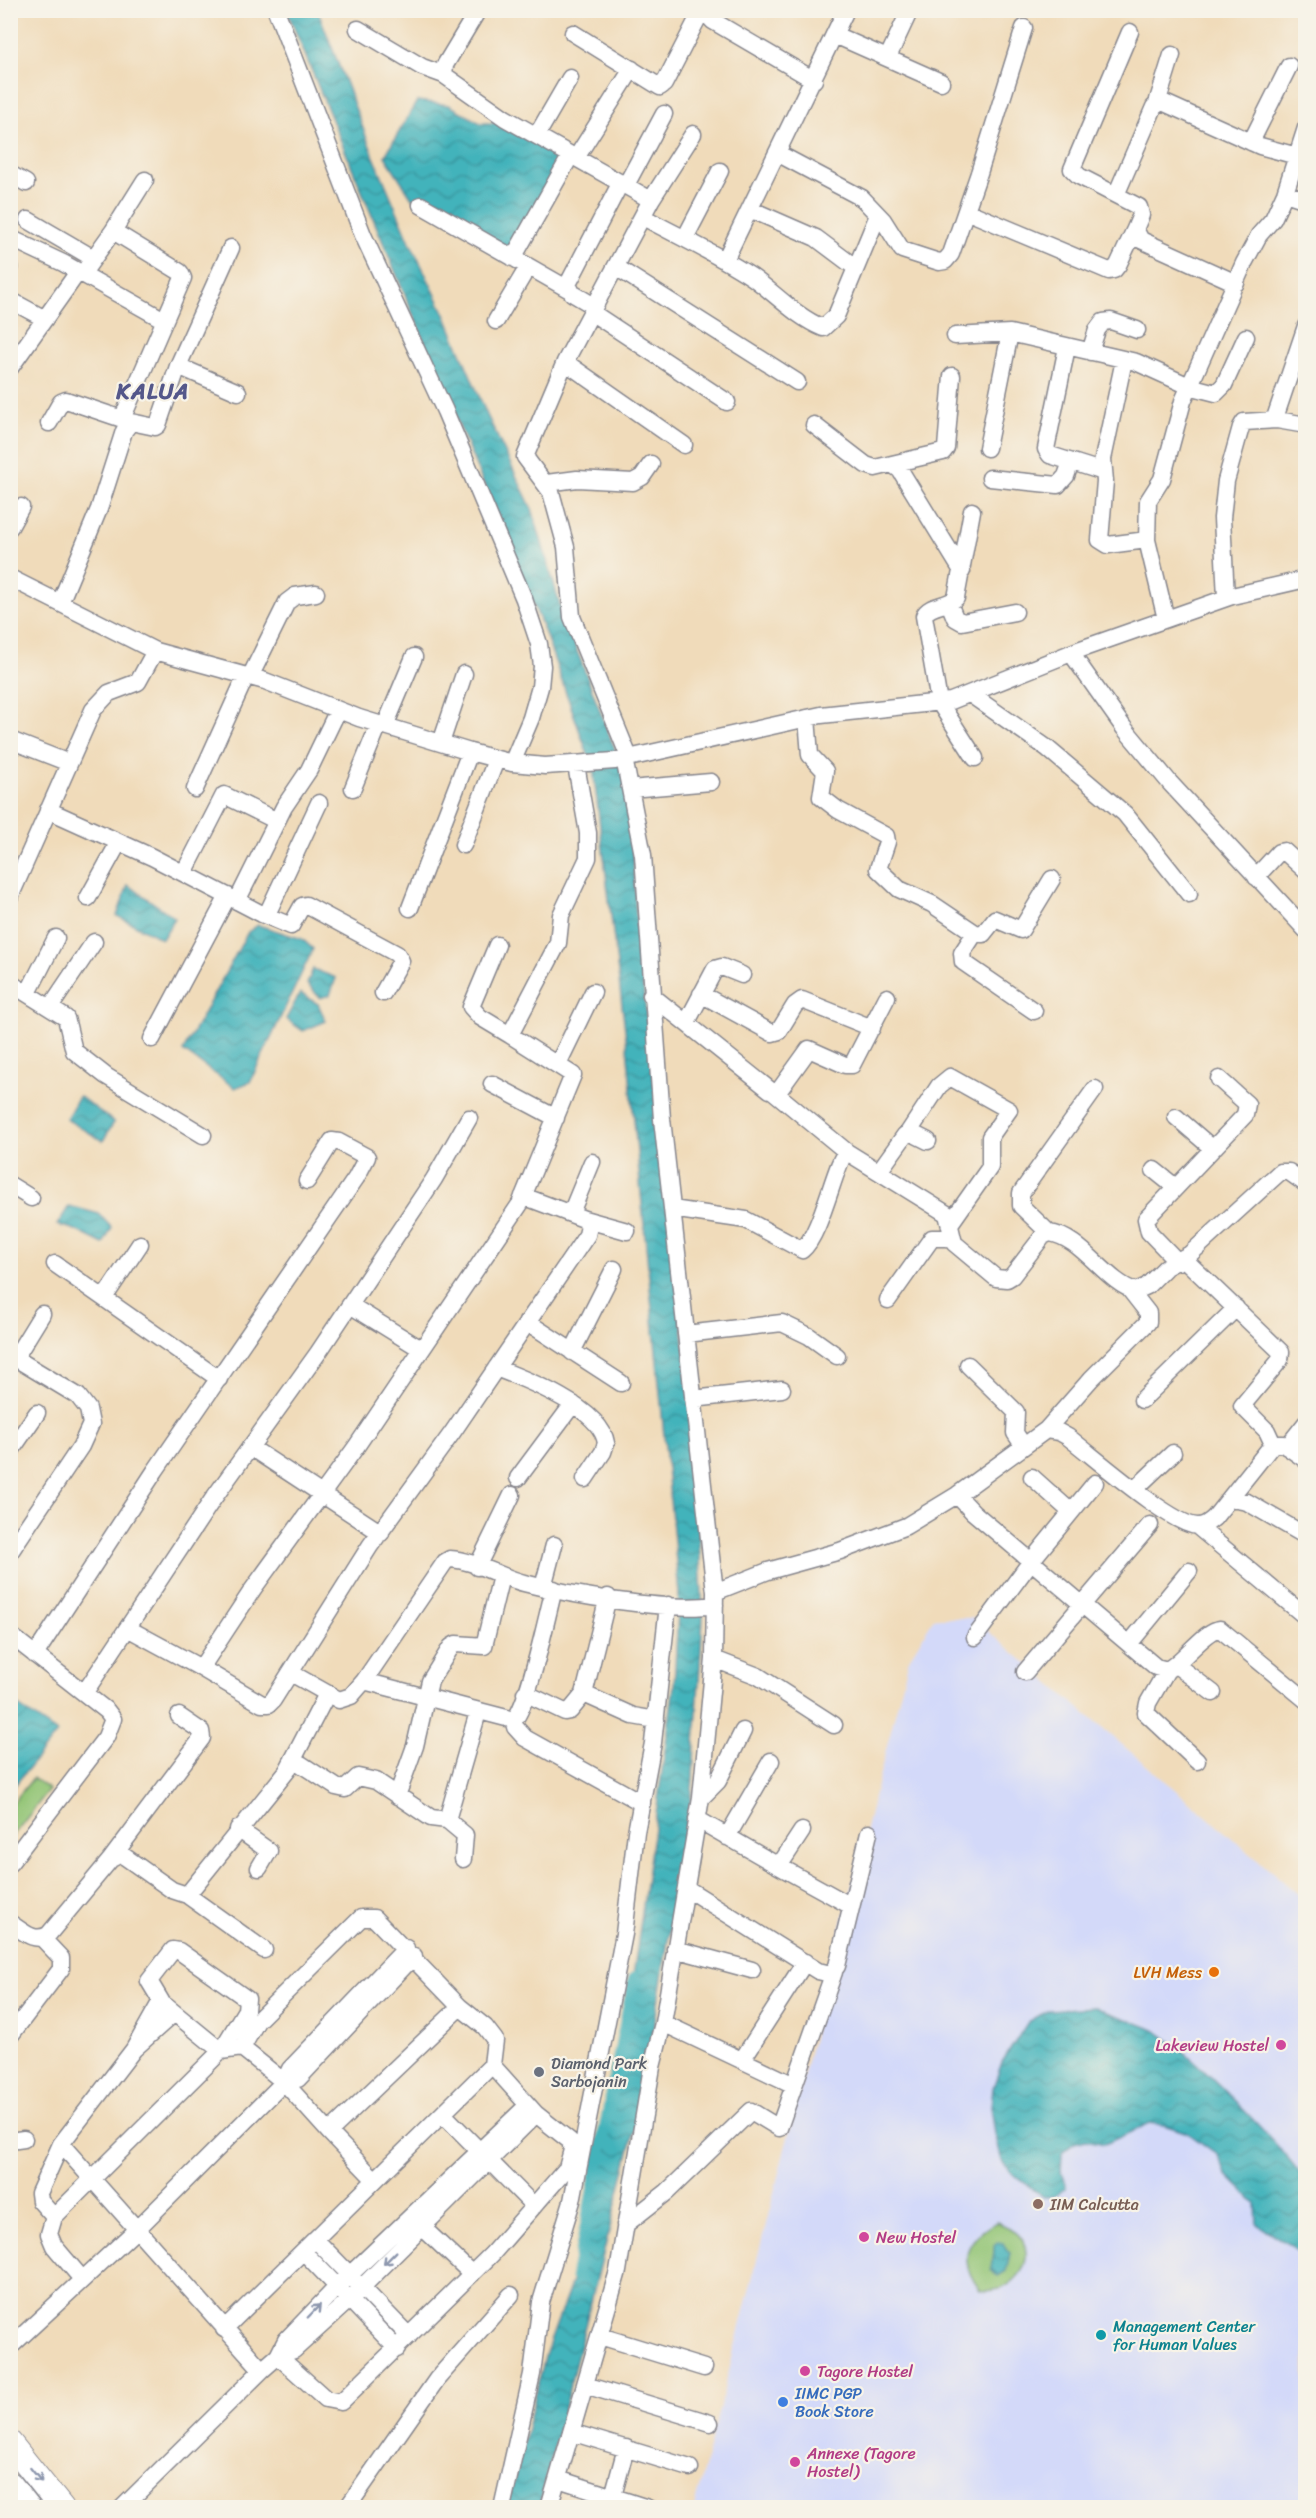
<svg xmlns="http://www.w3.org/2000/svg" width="1316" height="2518" font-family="Sriracha,sans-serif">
<defs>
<pattern id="water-waves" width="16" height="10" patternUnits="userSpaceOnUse" patternTransform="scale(1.5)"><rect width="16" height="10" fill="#43b3bb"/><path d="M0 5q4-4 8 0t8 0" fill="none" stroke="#37929b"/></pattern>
</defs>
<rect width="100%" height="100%" fill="#f7f3e8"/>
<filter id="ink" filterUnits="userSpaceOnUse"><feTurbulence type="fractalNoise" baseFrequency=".0167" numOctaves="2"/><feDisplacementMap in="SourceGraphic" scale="12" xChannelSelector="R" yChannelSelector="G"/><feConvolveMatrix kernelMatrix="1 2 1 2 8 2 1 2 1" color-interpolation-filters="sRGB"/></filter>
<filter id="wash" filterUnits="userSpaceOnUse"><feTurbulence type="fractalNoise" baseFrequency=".008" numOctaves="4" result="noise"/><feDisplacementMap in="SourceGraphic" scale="24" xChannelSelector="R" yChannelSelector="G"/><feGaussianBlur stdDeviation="1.35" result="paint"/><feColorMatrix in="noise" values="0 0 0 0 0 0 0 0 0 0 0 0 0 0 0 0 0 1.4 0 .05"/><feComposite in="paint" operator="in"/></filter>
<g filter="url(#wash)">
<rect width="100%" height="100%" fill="#f0dbba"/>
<path fill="#d3d9f9" d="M934,1618h39l332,282v607l-611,1 215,-849z"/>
<path fill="#92c474" stroke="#567a69" stroke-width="1.5" d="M33,1778l16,12 -38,48v-33z
M997,2222c9,4 21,9 26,19 13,28 -17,55 -43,49 -23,-30 -15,-51 17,-68z"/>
<path fill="url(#water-waves)" stroke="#2f718c" stroke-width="1.5" d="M287,11h31l56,146 36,85 34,70 43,103 45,94 30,103 64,166 5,40 6,116 56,487 10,196 -11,175 -50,309 -103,406h-32l39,-154 40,-110 32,-160 56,-397 5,-93 -52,-547 -34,-277 -51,-144z
M417,101l32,4 31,18h20l63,34 -52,95 -99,-54 -27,-42z
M128,885l47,33 -13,21 -45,-23z
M258,925l44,14 11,10 -63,133 -15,6 -52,-37 65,-119z
M313,969l23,9 -6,17 -10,3 -13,-14z
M300,993l18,11 8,17 -23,10 -17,-12z
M79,1096l35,26 -11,19 -37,-22z
M69,1206l30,8 13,14 -9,16 -30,-15 -16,-4z
M11,1701l46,32 -46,57z
M1095,2007c19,9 40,14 59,23 25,11 140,127 151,152 4,9 1,59 0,73l-48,-31 -1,-20 -30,-30 -8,-19 -30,-22 -24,-8 -14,-2 -45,21 -19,-4 -12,3 -12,10 -1,19 5,15 -11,9 -11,1 -34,-25 -8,-11 -7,-27 -4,-28 2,-18 9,-26 26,-40 21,-12z
M998,2242l5,1 7,11 -4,17 -8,5 -7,-6c0,-8 4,-15 3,-24z"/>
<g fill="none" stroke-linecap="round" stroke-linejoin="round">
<path stroke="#43b3bb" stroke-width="12" d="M576,2276l58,-298"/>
</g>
</g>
<g filter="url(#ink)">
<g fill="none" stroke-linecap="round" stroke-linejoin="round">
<defs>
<path id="minor" d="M276,10l87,225 82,176 79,188 15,45 3,22 -2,21 -9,31 -19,45
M478,10l-33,55 -1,10 61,43 146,82
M703,10l10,11 101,59
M358,29l64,38 22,8
M1130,32l-58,137 7,7 60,31 2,8 -6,14 6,11 95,43
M573,33l87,54 4,-3 38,-74
M835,35l106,47
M1172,55l-14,45 102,46 37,10
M888,57l22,-47
M537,135l33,-57
M1251,142l38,-76
M779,154l83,44 21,22 19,30 37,12 6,-1 6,-7 28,-81 45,-145
M576,158l56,-89
M10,174l16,9
M626,185l38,-71
M1285,193l21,7
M1116,195l38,-88 7,-5
M421,205l147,84
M752,210l64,28 40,30
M966,211l143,60 5,-1 4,-5 17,-36
M643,217c37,20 74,37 109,60 24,17 43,39 71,51l13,-12 42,-101
M28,220l65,38
M10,238l53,25 101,57
M685,238l35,-67
M513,258l58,-103
M725,260l121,-250
M10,266v3
M88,266l25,-35
M616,267l181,115
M10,300l35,19
M594,306l-22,-13 -4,-9 53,-102
M591,312l136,90
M496,321l32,-54
M1306,326l-30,89 1,5 29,5
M955,336l55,-3 126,29 53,24 27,7 8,-8 22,-48
M1067,347l-21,102 4,6 54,17
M1090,352l7,-22 6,-8 8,-1 26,9
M1124,360l-21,99 2,22 -5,59 8,5 39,-5
M565,362l119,83
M178,366l60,26
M10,368l68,-96
M122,419l61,-141 -3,-6 -67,-41 32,-51
M49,423l12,-21 5,-2 65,22
M814,425l52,40 9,3 17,-4 8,6 62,101
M987,448l23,-115
M892,464l51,-12 3,-4 6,-72
M990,478l68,7 8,-9 5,-14
M547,483l30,-4 56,3 9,-5 9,-13
M972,511l-16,87c-9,9 -27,6 -32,18l15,86 36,56
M10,527l11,-20
M10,578l145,73 110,30 94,37 111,34 42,11 33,3 70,-5 206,-46 130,-14 130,-52 151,-53 74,-17
M1226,598l-4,-80 4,-37 15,-54 3,-5 33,-2
M60,603l39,-94 25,-78 7,-9 24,5 3,-2 20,-59 53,-118
M949,603l6,15 7,4 53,-10
M1166,619l-19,-79 1,-39 14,-22 21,-78 61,-138 15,-28 14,-16 12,-26 21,-65
M1071,653l53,75 46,55 136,147
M250,677l37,-75 8,-6 21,-3
M970,694l77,54 78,66 64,80
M807,718l3,37 15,16 -4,26 17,13 48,26 1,6 -9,27 21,20 33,15 43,29 8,1 12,-15 26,11 31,-51
M385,726l29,-69
M10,740l59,23
M441,743l23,-69
M629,757l-57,-140 -6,-70 -15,-55 -26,-35 40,-95 86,-162 42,-66
M353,788l26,-64
M195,789l51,-113
M630,789l81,-7
M48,810l104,47 110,57 7,-4 50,-107
M463,845l33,-85
M184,873l40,-78 53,26
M1256,877l23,-25 5,-1 22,20
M10,897l83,-187 16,-17 29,-11 17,-31
M88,898l31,-56
M237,901l47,-94 25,-37 29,-60
M410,908l60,-156
M262,914l29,12 11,-20 4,-1 91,49 4,7 -18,32
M975,933l-13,20 1,9 71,49
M497,945l-26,62 9,10 30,18
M10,983l56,35 8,33 32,25 97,59
M28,993l28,-55
M701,994l71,39 7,-2 16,-26 7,-5 70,28
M651,995l119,95 8,2 31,-43 36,16h7l35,-68
M51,1006l43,-64
M687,1022l28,-53 7,-2 20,8
M152,1039l76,-143
M558,1064l35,-72
M492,1084l64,34
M773,1091l74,61
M1176,1117l36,31
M908,1133l31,-47 11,-9 59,33 -19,27v30l-40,57
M880,1170l25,-35 7,-2 16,8
M1154,1170l20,16
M10,1185l21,13
M672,1209l74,11 56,30c20,-16 34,-92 45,-98l100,62 7,29 42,35 11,1 5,-3 31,-40 6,-3c32,3 57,50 87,58l11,-5 19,-19 24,-13 90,-82h9l17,12
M571,1213l21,-51
M584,1219l43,12
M1049,1233l-28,-27v-13l74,-104
M1184,1259l97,93 -1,8 -38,46 25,25 6,13
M1178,1262l-29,-30 -3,-13 99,-104 2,-11 -28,-25
M55,1264l164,115
M104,1298l36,-54
M888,1300l44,-62h19
M350,1305l71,44
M527,1322l94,61
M686,1334l96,-11 27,13 28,20
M572,1352l42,-83
M10,1355l68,41 10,13 3,15 -10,22 -71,106
M15,1358l27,-44
M968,1365l48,47 -1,21 8,12
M496,1368c29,11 105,40 110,75l-3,9 -18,27
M693,1399l89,-10
M1142,1400l94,-92
M1046,1430l45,-51 57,-57v-9l-18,-23
M250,1447l131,86
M1287,1447l19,-24
M10,1452l27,-39
M1032,1477l39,35
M518,1478l55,-74
M1135,1489l38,-36
M957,1495l16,17 183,155 11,3c16,-8 38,-40 53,-41l86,71
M1231,1499l16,3 59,34
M1197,1526l109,91
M477,1567l35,-72
M543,1587l11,-42
M715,1592l53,-21 72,-20 66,-25 51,-31 89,-65 13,2 9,5c24,18 104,89 130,89 7,0 11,-4 16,-8l59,-74h10l23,16
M129,1629l72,39 52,-79 103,-142 164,-243 53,-129 -63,-40 48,-92 3,-28 27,-57v-25l-12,-68
M10,1635l97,76 6,8 -7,18 -96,126
M975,1637l57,-77 63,-77
M1129,1644l60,-73
M35,1655l120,-184 201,-293 11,-21 -28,-15 -7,-1 -25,40
M714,1659l44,17 76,49
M1176,1665l37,28
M201,1668l61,36h7l4,-4 97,-154 82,-113 135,-198 2,-9 -5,-7 -61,-23
M1167,1670l-19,33 -2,10 51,48
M1025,1672l125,-147
M291,1673l48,27 12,-4 13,-15 150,39c15,-16 33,-105 40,-131
M364,1681l81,-119 5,-3c24,1 50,18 74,24 46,12 145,29 191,22
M85,1692l128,-193 105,-146 116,-174 35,-61
M525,1693l40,19 5,-1 14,-17 49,22 23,4
M584,1694l24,-97
M514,1720l1,7 10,11 117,65
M293,1759l43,28 9,2 13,-12 18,4 55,37 16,2 31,-108
M397,1796l18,-50 15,-65 21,-34 5,-3 28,2 17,-70
M701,1798l17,-17 25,-50
M697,1819l78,45 8,-4 19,-29
M447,1820l18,15 -2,24
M238,1829l31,22 -10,17
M727,1837l44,-76
M111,1859l91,-121 -1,-7 -22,-15
M775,1864l76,42
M686,1888l132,83 13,3 6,-8 32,-133
M187,1895l77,55
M10,1923c13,8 23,20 38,12l63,-76 10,-5 51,36 15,5 100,-124 40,-77
M675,1949l77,21
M166,2006l55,45 21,-3 42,34
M663,2023l131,62
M10,2036l51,-67v-11l-19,-20
M242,2048l15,-27 104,-103h13l86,89
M742,2060l63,-98
M284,2082l14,-3 116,-123
M284,2082l6,-13 116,-121
M443,2114l91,92
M329,2132l46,48
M10,2141l14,-2
M61,2144l201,226
M54,2217l167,-166 25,-41 1,-11 -68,-48 -6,-1 -24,31 12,20 -27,48
M625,2225l42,-33 84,-81 28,17 55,-156
M422,2227l50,47
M315,2239l94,97
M303,2251l94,98
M82,2279l-28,-33 -5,-12 5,-17 -14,-16 -1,-8 22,-49 73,-95 39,-35
M224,2329l268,-264
M600,2336l104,32
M10,2347l126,-117 148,-148 45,50 131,-125 25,20 10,13 -3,25 44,49 34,27 2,9 -5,18 -75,86 -151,148 -15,-3 -48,-43
M278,2356l8,-16 51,-53 191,-182
M585,2385l125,38
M571,2432l119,36
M558,2479l90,29
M613,2496l13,-48
M122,2508l140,-138 16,-14 16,-6 55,-50 187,-186
M347,2508l90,-129 74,-84
M502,2508l30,-134 9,-72 31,-101 52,-267 12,-102 17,-89 15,-138
M549,2508l69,-237 34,-204 11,-44 38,-225 13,-139 1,-67 -53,-473 -19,-264 -19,-97"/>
<path id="highway" d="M10,2443l52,65
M10,2484l19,24"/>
</defs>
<use href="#minor" stroke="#86858c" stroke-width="19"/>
<use href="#highway" stroke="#86858c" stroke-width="26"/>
<use href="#minor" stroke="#fff" stroke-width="16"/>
<use href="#highway" stroke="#fff" stroke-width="24"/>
</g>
<defs><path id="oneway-shaft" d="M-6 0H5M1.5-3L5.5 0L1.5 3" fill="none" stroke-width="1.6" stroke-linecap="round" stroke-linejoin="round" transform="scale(1.5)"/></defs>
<g stroke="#8d97ae">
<use href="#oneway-shaft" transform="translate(390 2258) rotate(135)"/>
<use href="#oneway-shaft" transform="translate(314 2311) rotate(-46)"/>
<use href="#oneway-shaft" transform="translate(36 2475) rotate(51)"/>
</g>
</g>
<circle fill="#e8710a" stroke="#f7f3e8" stroke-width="2" cx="1214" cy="1972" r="6"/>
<g fill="#d1479c" stroke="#f7f3e8" stroke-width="2">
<circle cx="1281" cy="2045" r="6"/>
<circle cx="864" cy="2237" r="6"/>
<circle cx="805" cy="2371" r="6"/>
<circle cx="795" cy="2462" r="6"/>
</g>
<circle fill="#6b7280" stroke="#f7f3e8" stroke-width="2" cx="539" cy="2072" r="6"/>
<circle fill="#8d6e63" stroke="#f7f3e8" stroke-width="2" cx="1038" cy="2204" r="6"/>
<circle fill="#0f9aa8" stroke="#f7f3e8" stroke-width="2" cx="1101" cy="2335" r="6"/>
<circle fill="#3f7fe0" stroke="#f7f3e8" stroke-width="2" cx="783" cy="2402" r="6"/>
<g text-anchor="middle" stroke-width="4.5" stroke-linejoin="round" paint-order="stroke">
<g font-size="16" fill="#c56008" stroke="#f7f3e8" text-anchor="end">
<text x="1202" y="1978">LVH Mess</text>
</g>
<g font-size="16" fill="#b23c85" stroke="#f7f3e8" text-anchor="start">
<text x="1269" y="2051" text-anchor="end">Lakeview Hostel</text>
<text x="876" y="2243">New Hostel</text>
<text x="817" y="2377">Tagore Hostel</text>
<text x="807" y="2459">Annexe (Tagore<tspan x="807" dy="18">Hostel)</tspan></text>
</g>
<g font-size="16" fill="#5b616d" stroke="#f7f3e8" text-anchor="start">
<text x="551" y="2069">Diamond Park<tspan x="551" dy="18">Sarbojanin</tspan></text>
</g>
<g font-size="16" fill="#785e54" stroke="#f7f3e8" text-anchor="start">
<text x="1050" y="2210">IIM Calcutta</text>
</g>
<g font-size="16" fill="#0d838f" stroke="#f7f3e8" text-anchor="start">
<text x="1113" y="2332">Management Center<tspan x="1113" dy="18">for Human Values</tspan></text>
</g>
<g font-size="16" fill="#366cbe" stroke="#f7f3e8" text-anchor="start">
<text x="795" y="2399">IIMC PGP<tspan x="795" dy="18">Book Store</tspan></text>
</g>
<g font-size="22" font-weight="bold" letter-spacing="1.5" fill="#54578a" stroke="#f7f3e8">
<text x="153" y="399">KALUA</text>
</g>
</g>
<rect width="1316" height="2518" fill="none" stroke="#f7f3e8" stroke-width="36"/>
</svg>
